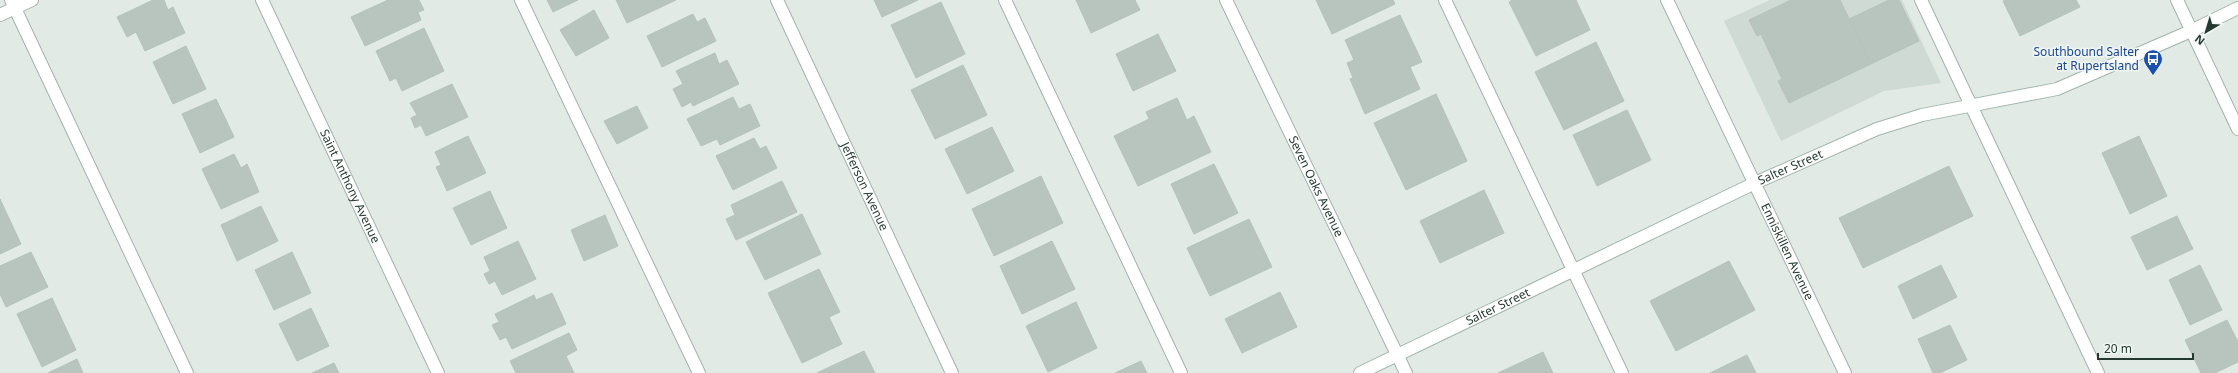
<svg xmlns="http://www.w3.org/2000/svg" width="2238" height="373" font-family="'Noto Sans',sans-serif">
<rect width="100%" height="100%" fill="#e1eae5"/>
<path fill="#cfdad4" d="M1770,0h132l39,83 -57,8 -103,50 -57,-120z"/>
<path fill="#b7c5be" stroke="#b4c3bc" d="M153,0h11l4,10 5,-3 12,26 -40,18 -9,-19 -9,5 -10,-20z
M388,0h31l5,10 -6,2 3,8 -56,26 -14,-29z
M547,0h31l-25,12z
M616,0h60l-49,23z
M874,0h44l-36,17z
M1076,0h59l5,10 -49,23z
M1316,0h77l2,4 -63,30z
M1512,0h64l14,30 -54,26 -27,-54z
M1791,0h49l31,64 -82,39 -11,-22 4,-2 -21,-45 -4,2 -8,-16z
M1889,0h10l20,41 -48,23 -22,-45z
M2005,0h71l4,7 -60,29 -17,-35z
M941,2l24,52 -49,24 -25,-53z
M594,10l15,28 -33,18 -16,-26z
M693,14l4,8 8,-4 11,23 -54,26 -15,-31z
M1400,15l22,47 -12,5 10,22 -55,25 -15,-35 3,-1 -6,-15 7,-3 -9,-20z
M424,28l20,43 -42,20 -6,-13 -6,3 -14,-30z
M1158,34l18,37 -43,20 -17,-37z
M1596,42l28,59 -60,29 -29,-58z
M186,46l20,43 -33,15 -20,-42z
M715,53l4,11 8,-4 12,24 -46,22 -2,-4 -9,5 -9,-18 10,-5 -7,-13z
M963,65l24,50 -52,24 -24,-49z
M452,84l16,33 -42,19 -5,-11 -6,3 -4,-10 6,-3 -7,-12z
M1436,94l31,67 -61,29 -32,-67z
M733,97l6,12 11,-5 10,22 -40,19 -3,-6 -16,7 -14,-27z
M1177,98l10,22 7,-4 17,36 -73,34 -24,-50 35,-17 -3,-7z
M216,99l18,38 -34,16 -18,-39z
M637,106l11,22 -31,16 -13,-23z
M1627,110l24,50 -54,26 -24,-51z
M992,127l22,44 -47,23 -22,-45z
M468,136l18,37 -39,18 -11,-24 5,-2 -6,-13z
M2139,136l28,60 -37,18 -28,-61z
M754,138l6,11 6,-3 11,22 -44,22 -17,-34z
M234,154l7,14 6,-4 12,28 -38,17 -19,-40z
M1214,164l24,49 -44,21 -23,-50z
M1949,166l24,50 -110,52 -24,-50z
M1041,176l22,47 -69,33 -22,-47z
M782,181l15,31 -61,28 -10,-21 9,-4 -4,-10z
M1484,190l20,43 -64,30 -20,-42z
M490,191l17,37 -36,17 -18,-37z
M0,199l21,45 -21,10z
M261,206l17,35 -41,20 -16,-36z
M802,214l19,40 -56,26 -19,-38z
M605,215l13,31 -34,15 -13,-31z
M2177,216l16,33 -46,21 -16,-33z
M1249,219l23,48 -62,29 -23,-48z
M518,241l18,38 -34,16 -7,-14 -6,3 -5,-10 6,-3 -6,-14z
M1052,241l23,48 -53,25 -22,-48z
M31,252l17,35 -42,20 -6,-13v-28z
M292,252l19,41 -37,17 -19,-40z
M1729,261l26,49 -79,41 -26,-50z
M1941,265l16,32 -44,22 -15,-33z
M2200,265l22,45 -32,15 -21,-45z
M819,269l21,43 -11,5 13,27 -40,19 -34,-70z
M1280,292l17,35 -55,26 -17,-34z
M552,293l14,31 -54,25 -6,-12 -6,3 -8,-15 7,-3 -4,-8 39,-19 2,5z
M52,298l24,52 -34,17 -25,-53z
M1076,302l21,46 -49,24 -22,-46z
M311,308l18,38 -32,15 -18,-37z
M2227,320l11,22v20l-23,11h-14l-16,-33z
M1950,325l17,35 -27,13h-7l-15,-34z
M569,333l8,17 -11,6 8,17h-58l-6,-12z
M864,351l11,22h-58l6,-3z
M1543,352l10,21h-55z
M1747,355l9,18h-46z
M77,359l6,14h-35z
M1141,361l6,12h-32z
M334,363l5,10h-27z"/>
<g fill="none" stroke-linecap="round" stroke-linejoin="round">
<defs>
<path id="service" d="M11,0l176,373
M521,0l178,373
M1005,0l176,373
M1445,0l177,373
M1921,0l177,373"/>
<g id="minor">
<path id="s1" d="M262,0l176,373"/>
<path id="s2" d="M1226,0l180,373"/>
<path id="s3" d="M1667,0l178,373"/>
<path d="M2177,0l61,129"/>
<path d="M0,15l32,-15"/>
</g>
<g id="tertiary">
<path id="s4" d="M777,0l175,373"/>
</g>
<g id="secondary">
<path id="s5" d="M1360,373l395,-190 122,-54 45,-14 135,-26 134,-58 47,-23"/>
</g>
</defs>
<use href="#service" stroke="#a4b1ab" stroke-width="14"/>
<use href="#minor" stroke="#a4b1ab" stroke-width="14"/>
<use href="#tertiary" stroke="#a4b1ab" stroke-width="14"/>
<use href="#secondary" stroke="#a1b5ac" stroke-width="14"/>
<use href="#service" stroke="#fff" stroke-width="12"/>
<use href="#minor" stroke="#fff" stroke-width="12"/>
<use href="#tertiary" stroke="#fff" stroke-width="12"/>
<use href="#secondary" stroke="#fff" stroke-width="12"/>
</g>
<defs>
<symbol id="bus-pin" viewBox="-11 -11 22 30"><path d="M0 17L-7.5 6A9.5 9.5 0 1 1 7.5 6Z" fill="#1a4fb4" stroke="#f1f7f4"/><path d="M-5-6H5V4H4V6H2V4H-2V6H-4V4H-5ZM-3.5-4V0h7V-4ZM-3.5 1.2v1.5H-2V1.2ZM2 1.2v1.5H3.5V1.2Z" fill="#fff"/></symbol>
</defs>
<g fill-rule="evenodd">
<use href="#bus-pin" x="2142" y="48" width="22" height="30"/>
</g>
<g text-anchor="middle" stroke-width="3" stroke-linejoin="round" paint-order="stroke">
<g font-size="12" fill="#164399" stroke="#f1f7f4" text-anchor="end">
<text x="2139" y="56">Southbound Salter<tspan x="2139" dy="14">at Rupertsland</tspan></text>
</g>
<g font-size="12" fill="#233931" stroke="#f1f7f4">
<text dy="4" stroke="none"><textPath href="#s5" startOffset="477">Salter Street</textPath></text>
<text dy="4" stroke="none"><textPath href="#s1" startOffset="206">Saint Anthony Avenue</textPath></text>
<text dy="4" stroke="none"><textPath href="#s2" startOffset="207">Seven Oaks Avenue</textPath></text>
<text dy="4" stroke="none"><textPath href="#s4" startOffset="206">Jefferson Avenue</textPath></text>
<text dy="4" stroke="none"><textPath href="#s3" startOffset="279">Enniskillen Avenue</textPath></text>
<text dy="4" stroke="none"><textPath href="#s5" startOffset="153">Salter Street</textPath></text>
</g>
</g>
<g transform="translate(2206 32) rotate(218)" stroke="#f1f7f4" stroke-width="3" paint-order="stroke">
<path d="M0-3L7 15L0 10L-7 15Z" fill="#233931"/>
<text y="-6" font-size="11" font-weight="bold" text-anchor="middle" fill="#233931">N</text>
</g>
<path d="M2098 353v6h95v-6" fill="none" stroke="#233931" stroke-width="2"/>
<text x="2104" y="353" font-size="12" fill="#233931" stroke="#f1f7f4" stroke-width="3" paint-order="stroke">20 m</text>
</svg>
